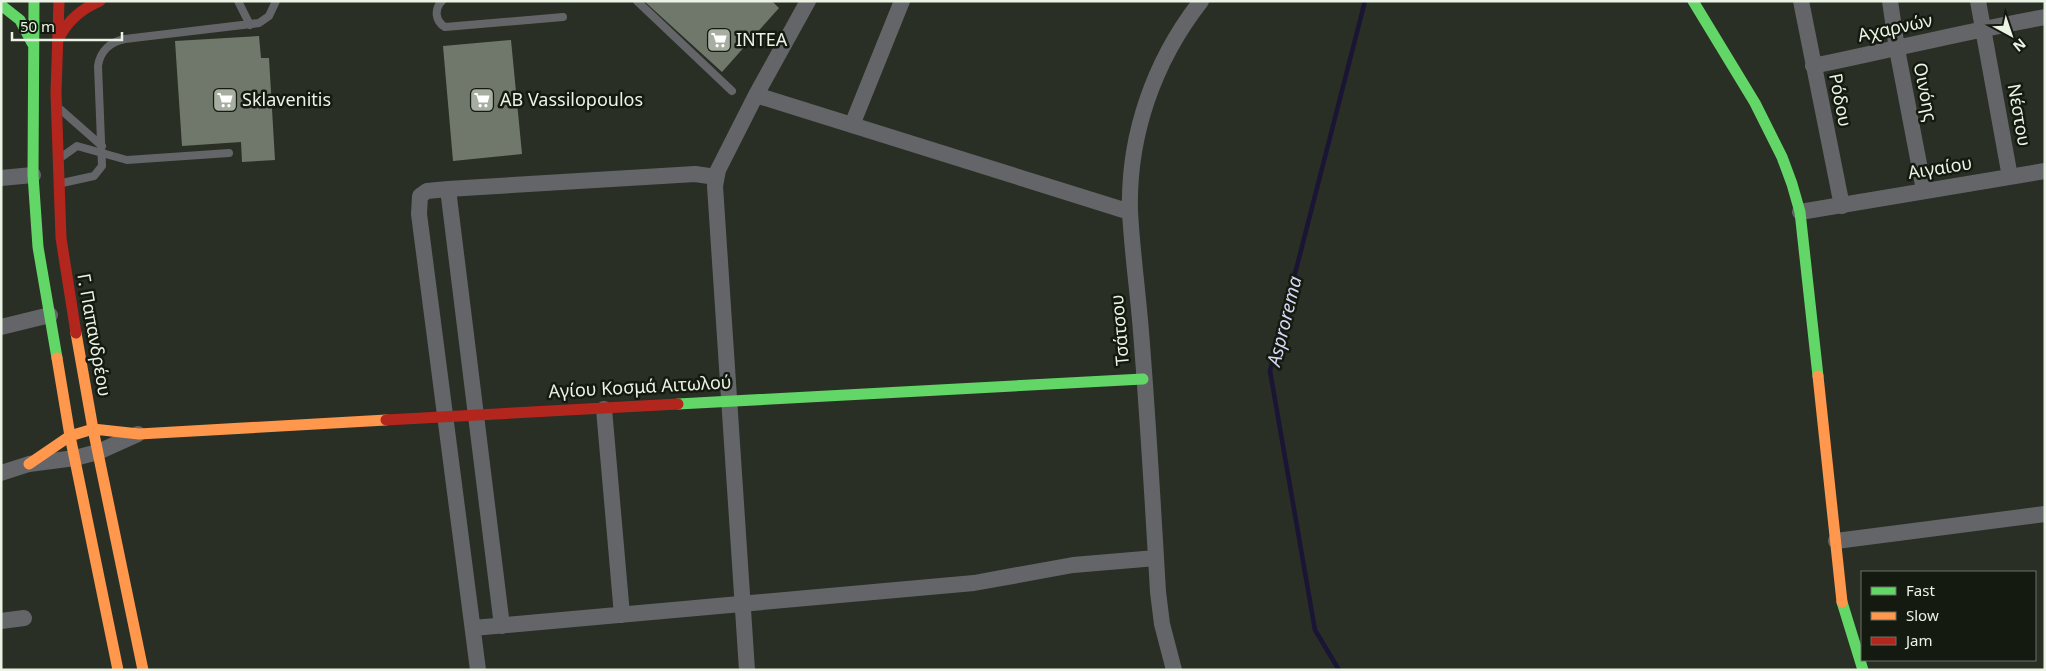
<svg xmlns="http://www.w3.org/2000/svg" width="2046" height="671" font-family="'Noto Sans',sans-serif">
<rect width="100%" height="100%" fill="#292f24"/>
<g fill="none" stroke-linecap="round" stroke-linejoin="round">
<path stroke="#1a1435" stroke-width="4.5" d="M1339,670l-24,-40 -45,-259 95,-370"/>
</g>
<path fill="#6f786a" d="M644,1h128l7,7 -57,64z
M259,36l2,22h8l6,102 -33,2 -1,-20 -59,4 -7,-105z
M511,40l11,114 -69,7 -10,-115z"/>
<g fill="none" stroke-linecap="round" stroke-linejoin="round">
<path stroke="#646569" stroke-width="8" d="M238,1l12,24
M442,1c-8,8 -7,20 3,26l118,-10
M637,1l95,90
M60,109l42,37
M63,156l14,-10 50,14 102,-7
M62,183l32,-7 8,-10 -4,-100c2,-15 12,-24 27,-27l134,-16 10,-7 7,-15"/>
<path stroke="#646569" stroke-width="16" d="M1801,1l41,205
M1890,1l7,48 27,141
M1978,1l32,176
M1813,66c78,-16 154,-35 232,-49
M756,95l374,117
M852,125l50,-124
M1,178l32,-3
M448,189l54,437
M1800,212l245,-41
M1,327l49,-12
M604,409l18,206
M1,473l28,-9 46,-6 23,-6 40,-18
M1836,541l209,-27
M1,621l23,-3
M473,628l501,-45 99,-18 83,-7
M478,670l-59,-456 1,-18 7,-5 21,-2 247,-15 21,3
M747,670l-32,-484 3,-16 38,-75 52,-94
M1174,670l-12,-46 -4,-32c-5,-87 -10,-174 -17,-260 -3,-40 -9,-80 -11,-121 -2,-76 24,-150 71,-210"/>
<path stroke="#63d668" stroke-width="11" d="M34,1l-1,174 5,72 19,111
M1693,1l62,102 27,54 10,27 8,28 18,164
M1,5l19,15 12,23
M678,404l465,-25
M1842,602l21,68"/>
<path stroke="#ff974d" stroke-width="11" d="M76,333l17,96 50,241
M57,358l13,78 48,234
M1818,376l24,226
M29,464l41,-28 23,-7 46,5 247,-14"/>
<path stroke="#b3261e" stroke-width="11" d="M59,1l-3,92 5,145 15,95
M58,40c9,-19 23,-31 42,-39
M386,420l292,-16"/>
</g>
<defs>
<symbol id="supermarket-square" viewBox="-11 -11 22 22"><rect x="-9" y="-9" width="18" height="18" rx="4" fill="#a7aea1" stroke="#141a10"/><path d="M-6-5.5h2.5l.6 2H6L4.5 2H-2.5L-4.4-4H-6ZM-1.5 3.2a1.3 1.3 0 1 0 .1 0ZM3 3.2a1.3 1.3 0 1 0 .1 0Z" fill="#fff"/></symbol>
</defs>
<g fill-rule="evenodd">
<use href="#supermarket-square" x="705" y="26" width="28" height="28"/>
<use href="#supermarket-square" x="211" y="86" width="28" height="28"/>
<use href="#supermarket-square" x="468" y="86" width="28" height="28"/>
</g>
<g text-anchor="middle" stroke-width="5" stroke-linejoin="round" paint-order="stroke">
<g font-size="18" fill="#ebf3e5" stroke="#141a10">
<text transform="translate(1895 28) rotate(-12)" y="6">Αχαρνών</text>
<text transform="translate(1925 92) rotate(79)" y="6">Οινόης</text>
<text transform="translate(1840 100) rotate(79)" y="6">Ρόδου</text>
<text transform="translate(2019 115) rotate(80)" y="6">Νέστου</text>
<text transform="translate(1940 168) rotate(-9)" y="6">Αιγαίου</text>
<text transform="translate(1120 330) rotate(-95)" y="6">Τσάτσου</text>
<text transform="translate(94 335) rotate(80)" y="6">Γ. Παπανδρέου</text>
<text transform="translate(640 387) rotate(-3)" y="6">Αγίου Κοσμά Αιτωλού</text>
</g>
<g font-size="18" fill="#ebf3e5" stroke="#141a10" text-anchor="start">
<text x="736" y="46">INTEA</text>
<text x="242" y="106">Sklavenitis</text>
<text x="500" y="106">AB Vassilopoulos</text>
</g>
<g font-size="19" font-style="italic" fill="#d8d6f4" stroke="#141a10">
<text transform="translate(1284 321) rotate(-76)" y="7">Asprorema</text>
</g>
</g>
<rect width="2046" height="671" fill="none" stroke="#ebf3e5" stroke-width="5"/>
<rect x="1861" y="571" width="175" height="90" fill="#141a10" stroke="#6a7165"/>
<rect x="1871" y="587" width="25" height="8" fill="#63d668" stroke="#6a7165"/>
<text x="1906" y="596" font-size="15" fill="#ebf3e5">Fast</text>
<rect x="1871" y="612" width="25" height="8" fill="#ff974d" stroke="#6a7165"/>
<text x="1906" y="621" font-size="15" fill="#ebf3e5">Slow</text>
<rect x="1871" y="637" width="25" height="8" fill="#b3261e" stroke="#6a7165"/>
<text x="1906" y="646" font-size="15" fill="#ebf3e5">Jam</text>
<g transform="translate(2011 35) rotate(140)" stroke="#141a10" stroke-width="4" paint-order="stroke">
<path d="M0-4L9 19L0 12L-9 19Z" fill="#ebf3e5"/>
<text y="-8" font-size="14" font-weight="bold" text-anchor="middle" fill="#ebf3e5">N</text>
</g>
<path d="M12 32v8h110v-8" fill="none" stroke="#ebf3e5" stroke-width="2.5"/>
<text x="20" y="32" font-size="15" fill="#ebf3e5" stroke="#141a10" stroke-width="4" paint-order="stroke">50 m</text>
</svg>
